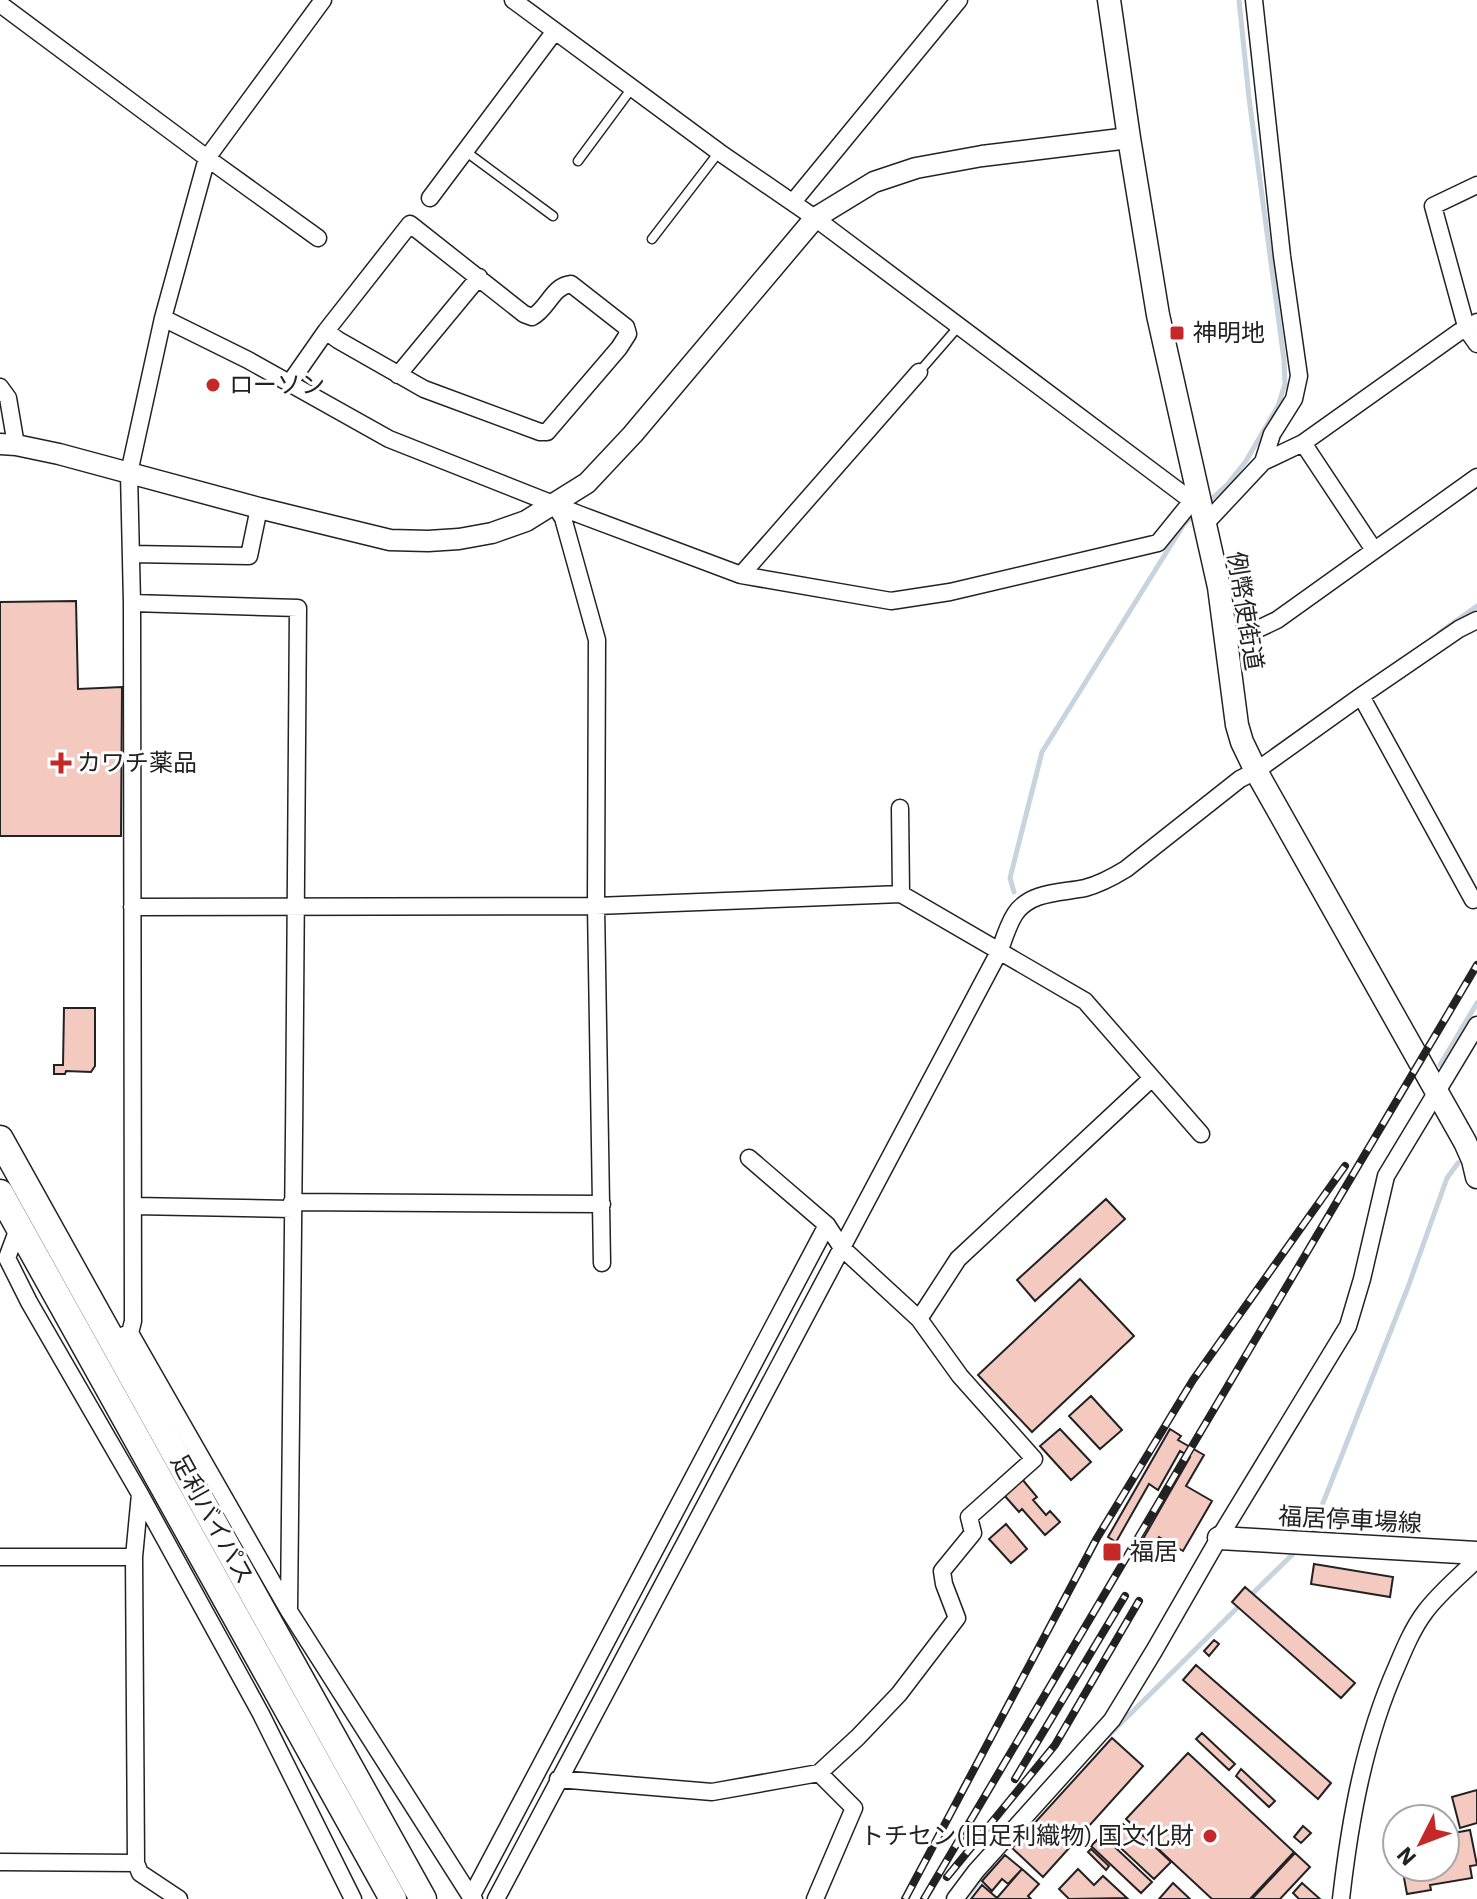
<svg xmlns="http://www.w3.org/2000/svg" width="1477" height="1899" font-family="'IBM Plex Sans','Noto Sans JP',sans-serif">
<rect width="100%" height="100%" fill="#fff"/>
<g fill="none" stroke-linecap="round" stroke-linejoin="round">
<path stroke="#c7d3dd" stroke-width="5" d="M1208,502l19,-17 19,-24 32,-55 7,-22 -1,-24 -35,-262 -10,-98
M1439,633l38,-27
M1014,892l-4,-14 32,-126 142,-228 11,-10
M1440,1065l37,-62
M1310,1536l98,-249 39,-109 11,-15
M1248,1598l50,-49
M1108,1736l132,-131
M965,1899l27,-34"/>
</g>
<path fill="#f3c9c0" stroke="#222" stroke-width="2" d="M76,601l2,88 44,-2 -1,149h-121v-234z
M64,1008h31v58l-4,6 -25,-1 -1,3h-11v-9h9z
M1106,1199l19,20 -90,82 -18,-21z
M1080,1279l54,57 -102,96 -54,-57z
M1091,1396l31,34 -22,19 -31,-33z
M1060,1429l31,33 -20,18 -31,-34z
M1170,1429l11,7 -3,4 26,15 -18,31 26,15 -29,50 -24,-14 -13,23 -11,-7 55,-96 -10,-6 -22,39 -9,-6 -33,58 -8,-5z
M1022,1479l15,18 -4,3 13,15 4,-4 10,11 -15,13 -23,-26 -3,3 -15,-17z
M1006,1524l21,25 -16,14 -22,-24z
M1314,1564l79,13 -3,20 -79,-13z
M1245,1587l110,96 -14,15 -109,-96z
M1214,1640l5,4 -10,12 -5,-5z
M1196,1665l135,118 -13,16 -135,-119z
M1202,1733l33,31 -6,6 -33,-31z
M1112,1738l31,28 -100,111 -31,-29z
M1188,1753l106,99 -44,47h-38l-86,-80z
M1241,1769l34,32 -6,6 -33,-31z
M1477,1790v33l-17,5 -8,-31z
M1123,1824l12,11 3,-4 33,31 -17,17 -44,-41z
M1303,1826l8,7 -10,10 -7,-6z
M1470,1830l7,35 -7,1 2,12 -42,7 1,5 -24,4 -5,-27h43v-18l6,-1 -3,-14z
M1102,1835l50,47 -11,11 -50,-47z
M1091,1849l18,17 -3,4 -18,-18z
M1295,1853l15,14 -30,32h-28z
M1005,1855l17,14 -14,15 -6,-5 -10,12 -10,-10z
M1022,1869l17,15 -11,12 3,3h-60l11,-14 15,13z
M1078,1869l16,16 9,-9 24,22 -58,1 -10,-10z
M1173,1883l17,16h-31z
M1302,1883l18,16h-21l-6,-6z"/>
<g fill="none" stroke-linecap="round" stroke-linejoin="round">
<defs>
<path id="service" d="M465,151l88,65
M578,161l54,-73
M652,239l67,-87
M919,372l40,-46"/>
<path id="minor" d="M513,0l206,152 96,66 377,283
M1254,0l28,256 17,120 -5,23 -22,35 -9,28
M0,4l207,154 111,80
M1477,185l-44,21 34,124 10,14
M430,198l125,-167
M793,202l166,-202
M163,318l85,42 141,79 192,76 160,60 150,26 59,-9 208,-49 34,-42 8,6
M398,375l81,-98
M289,384l37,-53 84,-107 114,90 8,3c16,-8 20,-31 39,-33l55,43 2,7 -9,14 -72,84h-7l-116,-43 -86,-49 -12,-9
M0,387l8,11 8,47
M1303,443l71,107
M554,504l9,14 34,122 -1,266 6,357
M1204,525l59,-63 40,-19 156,-111 8,-2 10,-8
M131,554l118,2 10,-48
M741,575l178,-203
M132,603l166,5c-1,334 -6,669 -9,1003
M1226,639l32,-10 19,-9 200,-143
M1361,696l112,204
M900,808l1,86
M132,907l464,-1 305,-12 184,107 116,133
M749,1158l78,67 15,23 77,71 41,57 74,83 -65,58 4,16 -31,38 2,13 13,34 -58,76 -41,43 -39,36 35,35 -39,91
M292,1202l310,2
M134,1206l158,3
M19,1226l-12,32 22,44 111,192 121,220 92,185
M919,1319l39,-60 193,-180
M130,1333l159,278 182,286 3,2
M112,1339l18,-6 3,-12 -1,-718 -3,-130 34,-155 44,-160 116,-158
M140,1494l-6,63 2,306 4,10 39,26
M0,1557h134
M558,1779l154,13 107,-19
M0,1862l136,1
M471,1897l356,-672
M496,1899l504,-949c4,-12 8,-25 15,-36 15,-23 47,-21 70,-26 15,-4 28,-11 41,-19l114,-90 16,-8 105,-75 98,-67 18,-9
M955,1899l21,-28 136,-151 42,-69 65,-113 129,-212 14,-47 24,-103 91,-151
M1341,1899c9,-79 23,-159 56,-233 8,-19 16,-38 28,-54 15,-20 35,-36 52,-53"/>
<path id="tertiary" d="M0,444l16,1 43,9 200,54 131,32 38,1 31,-2 33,-6 34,-12 61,-38 46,-49 182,-216 59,-36 42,-14 66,-12 147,-18"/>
<path id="secondary" d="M1109,0l20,138 29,177 61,272 18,138 5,17 14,29 209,371 8,18 4,17
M1219,1538l258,15"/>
<path id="trunk" d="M0,1139l423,760
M0,1193l393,706"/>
</defs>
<use href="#service" stroke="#222" stroke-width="11"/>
<use href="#minor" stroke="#222" stroke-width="19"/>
<use href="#tertiary" stroke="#222" stroke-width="23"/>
<use href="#secondary" stroke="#222" stroke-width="25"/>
<use href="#trunk" stroke="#222" stroke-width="29"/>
<use href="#service" stroke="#fff" stroke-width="8"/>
<use href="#minor" stroke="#fff" stroke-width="16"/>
<use href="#tertiary" stroke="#fff" stroke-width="20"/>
<use href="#secondary" stroke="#fff" stroke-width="22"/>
<use href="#trunk" stroke="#fff" stroke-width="26"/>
<defs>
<path id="rail" d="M1015,1779l110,-183
M947,1877l108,-132 84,-144
M905,1899l192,-361 96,-158 152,-214
M924,1899l553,-934"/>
</defs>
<use href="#rail" stroke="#222" stroke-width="8"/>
<use href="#rail" stroke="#fff" stroke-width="5" stroke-dasharray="15" stroke-linecap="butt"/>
</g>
<g fill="#c62828" stroke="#fff" stroke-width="3">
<rect x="1169" y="325" width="16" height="16" rx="4"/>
<circle cx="213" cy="385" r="8"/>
<path d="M57 751h8v8h8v8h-8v8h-8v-8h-8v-8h8z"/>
<rect x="1102" y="1542" width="20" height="20" rx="4"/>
<circle cx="1210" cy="1836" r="8"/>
</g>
<g text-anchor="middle" stroke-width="6" stroke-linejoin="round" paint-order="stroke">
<g font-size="24" fill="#222" stroke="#fff" text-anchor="start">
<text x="1193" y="341">神明地</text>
<text x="229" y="393">ローソン</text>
<text x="77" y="771">カワチ薬品</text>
<text x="1130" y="1560">福居</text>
<text x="1194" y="1844" text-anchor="end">トチセン(旧足利織物) 国文化財</text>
</g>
<g font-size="24" fill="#222" stroke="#fff">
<text transform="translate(1245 611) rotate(81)" y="8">例幣使街道</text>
<text transform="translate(212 1519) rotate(61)" y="8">足利バイパス</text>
<text transform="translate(1350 1520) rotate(3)" y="8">福居停車場線</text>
</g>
</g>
<g transform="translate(1421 1843) rotate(228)"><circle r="38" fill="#ffffff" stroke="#a7a7a7" stroke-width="2"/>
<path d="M0-6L14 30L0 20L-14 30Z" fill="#c62828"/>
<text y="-12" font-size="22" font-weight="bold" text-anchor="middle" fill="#222222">N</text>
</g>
</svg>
